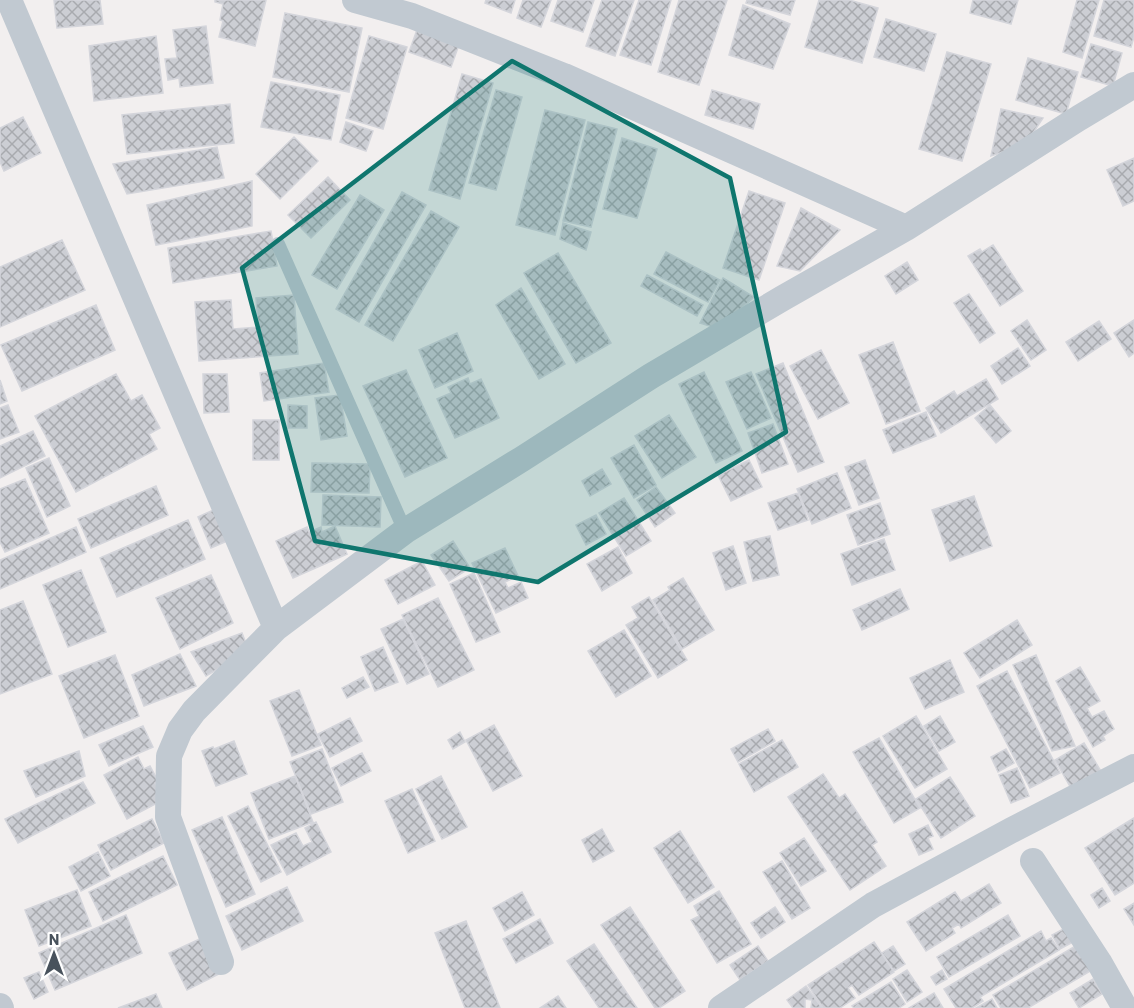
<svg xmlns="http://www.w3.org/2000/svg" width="1134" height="1008" font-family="Barlow,sans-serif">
<defs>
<pattern id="building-cross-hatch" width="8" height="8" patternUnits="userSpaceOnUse" patternTransform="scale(1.5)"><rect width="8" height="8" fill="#ccced4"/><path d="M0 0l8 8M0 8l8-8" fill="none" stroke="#a8aaaf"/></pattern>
</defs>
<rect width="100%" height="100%" fill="#f2efef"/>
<path fill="url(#building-cross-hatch)" stroke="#d4d5db" stroke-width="1.5" d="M54,0h46l3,24 -46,4z
M215,0h51l-11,46 -36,-9 4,-16 -3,-1 3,-16 -8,-2z
M486,0h29l-4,13 -26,-10z
M523,0h28l-10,27 -24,-9z
M558,0h36l-11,32 -32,-11z
M602,0h32l-19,56 -29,-10z
M639,0h32l-20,65 -31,-10z
M679,0h48l-28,85 -41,-13z
M747,0h48l-5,15 -44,-12z
M819,0h30l29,8 -16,55 -57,-16z
M973,0h45l-7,24 -41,-11z
M1077,0h22l-17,58 -19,-6z
M1104,0h30v37l-3,10 -37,-11z
M743,5l47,19 -17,45 -44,-14z
M285,13l77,15 -13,64 -76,-15z
M886,19l50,15 -12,37 -50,-14z
M206,26l7,57 -33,4 -1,-9 -11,2 -3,-21 12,-1 -4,-28z
M418,27l42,15 -9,25 -42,-15z
M156,36l7,57 -69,8 -5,-55z
M369,36l38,11 -24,82 -37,-11z
M1091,44l31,9 -9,33 -32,-9z
M947,52l44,12 -29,97 -43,-12z
M1028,58l50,14 -12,42 -50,-14z
M462,74l31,9 -33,116 -31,-9z
M271,82l69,13 -9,45 -70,-13z
M496,90l26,7 -26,93 -27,-7z
M712,90l48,14 -7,25 -48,-14z
M230,104l4,39 -107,11 -5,-39z
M1001,109l42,9 -18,27 -34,11z
M545,110l40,10 -30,115 -39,-10z
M23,117l18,36 -37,18 -4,-9v-34z
M346,122l27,9 -7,20 -26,-9z
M588,122l29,7 -26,98 -28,-6z
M294,137l24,24 -38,38 -24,-25z
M622,138l35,11 -20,69 -34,-9z
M217,147l7,31 -97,16 -14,-30z
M1134,158v43l-11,5 -16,-36z
M328,177l22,23 -39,38 -23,-23z
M252,181v45l-96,19 -9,-40z
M749,191l36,12 -26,77 -36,-12z
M402,192l24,13 -67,117 -23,-13z
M360,195l24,15 -47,79 -25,-14z
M801,208l39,22 -40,41 -23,-5z
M431,211l28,16 -66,114 -28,-16z
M563,223l28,9 -5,18 -26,-11z
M271,231l6,35 -104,17 -5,-35z
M62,240l23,50 -85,37v-60z
M993,245l30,46 -23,15 -32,-50 12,-7 2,3z
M666,252l54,28 -12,22 -54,-28z
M558,253l53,90 -35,20 -52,-90z
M907,262l11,18 -22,14 -11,-18z
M647,275l56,30 -6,11 -56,-30z
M723,278l31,19 -35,32 -19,-6z
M521,288l44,76 -26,15 -43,-74z
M969,294l26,39 -15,10 -26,-40z
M294,295l4,59 -99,7 -4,-59 36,-2 2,29 25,-2 -2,-29z
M96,305l19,45 -93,41 -21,-46z
M1027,320l19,30 -15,10 -20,-29z
M1134,320v33l-5,4 -15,-24z
M1099,321l12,18 -33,22 -12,-19z
M457,333l16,38 -38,17 -16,-38z
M893,342l27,69 -34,13 -27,-69z
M1018,348l12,18 -28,18 -11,-18z
M821,350l28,53 -31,16 -28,-53z
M324,363l5,29 -65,9 -4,-28z
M783,363l41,99 -26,10 -42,-98z
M406,370l41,88 -42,19 -42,-91z
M704,372l38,79 -26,12 -37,-79z
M751,372l20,46 -24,11 -21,-47z
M116,374l15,27 11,-6 18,33 -11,6 8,15 -81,43 -41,-76z
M203,374h24l2,38 -25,1z
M468,378l2,6 11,-5 18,39 -44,20 -18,-39 14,-6 -3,-6z
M986,379l12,20 -57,34 -15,-25 28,-17 3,5z
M0,380l7,21 -7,3z
M340,395l7,41 -26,4 -6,-42z
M8,405l11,27 -19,7v-31z
M288,405l19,1v22h-19z
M990,405l21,26 -15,12 -21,-25z
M926,412l10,24 -43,17 -10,-23z
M669,415l27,42 -34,21 -27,-42z
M253,420h26v40h-26z
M773,424l15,40 -26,9 -14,-40z
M33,431l12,25 -45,22v-32z
M634,445l22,40 -22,13 -23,-40z
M49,458l21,48 -23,11 -21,-49z
M749,460l13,27 -31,14 -13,-26z
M865,460l14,38 -20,7 -14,-38z
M312,463l58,1 -1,29 -58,-1z
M602,469l9,15 -21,12 -8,-15z
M837,473l14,35 -39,16 -15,-35z
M25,479l24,54 -44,19 -5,-10v-53z
M156,486l12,29 -77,33 -13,-29z
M656,487l19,26 -20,14 -18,-27z
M798,493l10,27 -30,10 -10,-27z
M323,495l58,2 -1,30 -58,-2z
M974,496l18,50 -42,15 -18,-51z
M624,498l27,43 -25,15 -27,-43z
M880,503l10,31 -32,11 -11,-30z
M220,507l14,31 -23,10 -13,-31z
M596,515l10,19 -20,11 -10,-20z
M188,520l17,39 -88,38 -17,-39z
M335,526l12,28 -54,24 -17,-37 31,-14 2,5 12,-5 1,5z
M76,527l10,25 -86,37v-29z
M770,536l9,39 -26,6 -9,-39z
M884,539l11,31 -43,15 -11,-31z
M453,541l17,27 -21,13 -18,-26z
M733,546l13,37 -20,7 -13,-37z
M618,547l14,26 -30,18 -15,-27z
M505,548l13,28 -13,6 3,6 13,-6 7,16 -32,15 -24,-50z
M422,561l13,24 -37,19 -13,-24z
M81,570l25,62 -38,15 -25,-62z
M474,573l26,59 -24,10 -26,-58z
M211,575l22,48 -53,26 -24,-51z
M683,578l31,52 -32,19 -29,-49 17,-10 -2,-3z
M900,589l9,20 -47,21 -9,-20z
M649,597l38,63 -29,18 -32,-53 12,-7 -6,-11z
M438,598l36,72 -36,17 -36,-72z
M23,601l29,73 -52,20v-84z
M403,619l26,55 -22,10 -26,-55z
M1017,620l15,25 -52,33 -16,-25z
M624,630l27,46 -35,21 -28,-46z
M242,633l7,18 -43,25 -15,-24z
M383,647l15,35 -23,9 -14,-34z
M180,654l16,32 -52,20 -12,-31z
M115,655l24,61 -55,22 -25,-62z
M1036,655l39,91 -23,5 -39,-86z
M950,660l14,32 -39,17 -15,-31z
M1080,667l20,34 -13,7 5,9 12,-6 10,18 -11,7 2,4 -12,7 -37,-66z
M1007,671l53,102 -30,15 -53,-102z
M363,677l6,10 -22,11 -5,-10z
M299,690l22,55 -29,11 -22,-55z
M916,716l31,53 -32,19 -32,-52z
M940,716l15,26 -16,9 -15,-25z
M350,718l12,23 -32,16 -12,-23z
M494,725l28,51 -29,15 -27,-51z
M143,726l10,21 -44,19 -10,-21z
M768,729l7,12 -37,21 -7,-13z
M460,732l5,10 -12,7 -5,-9z
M879,738l41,70 -26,15 -41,-71z
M782,740l16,27 -44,25 -15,-28z
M234,741l13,33 -31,12 -14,-35 11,-4 1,2z
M1084,743l18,30 -30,17 -17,-30z
M322,749l21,53 -32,12 -21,-52z
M1006,749l8,14 -16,9 -7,-15z
M79,751l6,25 -49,21 -12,-26z
M362,753l9,18 -30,15 -9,-18z
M138,757l6,12 6,-3 8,15 -3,2 8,17 -36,19 -23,-44z
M1017,768l12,28 -18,7 -12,-28z
M823,774l16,24 6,-4 32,48 -5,3 14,21 -36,24 -62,-93z
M295,776l18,46 -44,17 -18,-46z
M441,776l26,51 -25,12 -26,-50z
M950,777l25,39 -34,22 -25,-39z
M83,782l12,21 -77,40 -13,-24z
M412,789l23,52 -27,12 -23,-52z
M248,806l33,66 -20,10 -33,-66z
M222,817l33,77 -29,13 -34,-77z
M1134,818v65l-19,12 -30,-47z
M152,819l12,24 -53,27 -13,-25z
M316,822l15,30 -44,23 -16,-30 25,-12 7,13 9,-4 -7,-14z
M928,825l5,11 -5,2 5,11 -14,6 -10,-21z
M602,829l12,22 -21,11 -11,-22z
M680,831l34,56 -26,16 -34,-55z
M804,838l22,33 -25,15 -21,-33z
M98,852l12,24 -29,15 -12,-24z
M163,856l14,29 -74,36 -14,-29z
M782,861l28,47 -18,11 -29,-47z
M989,884l12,19 -40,25 -2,-4 -7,4 3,5 -29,18 -19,-29 48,-30 6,9z
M287,887l16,34 -61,29 -16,-34z
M1102,888l8,13 -11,7 -8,-13z
M77,890l14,36 -52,20 -14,-36z
M719,891l32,53 -34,19 -26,-43 8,-4 -5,-10z
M522,892l12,23 -29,16 -12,-23z
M1134,903v22l-10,-16z
M630,907l55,84 -26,17h-4l-54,-83z
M775,907l10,15 -24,16 -10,-15z
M126,915l16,38 -87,37 -16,-37z
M1008,915l12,21 -71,41 -12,-20z
M540,919l13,24 -37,20 -13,-24z
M466,921l34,87h-35l-30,-75z
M1067,927l8,14 -15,8 -8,-14z
M1041,931l5,10 5,-3 8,12 -79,47 3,4 -11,7h-16l-12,-19z
M204,937l17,36 -34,17 -18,-37z
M874,942l20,30 -35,23 -7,-10 -4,3 7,10 -15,10h-17l-15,-23z
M594,944l43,64h-38l-32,-47z
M1077,945l15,25 -64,38h-27l-8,-13z
M758,946l10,15 -28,19 -10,-15z
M893,946l12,18 -11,7 -12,-18z
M907,970l15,22 -15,10 -14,-23z
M942,970l5,9 -11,6 -5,-8z
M39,972l9,20 -14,7 -10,-21z
M1093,979l9,15 -23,14 -9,-15z
M891,982l14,22 -6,4h-45l-2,-2z
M806,986l16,22h-11l1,-8 -7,-1v9h-12l-6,-8z
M934,993l9,15h-34z
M156,994l6,14h-44z
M558,996l8,12h-26z
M992,999l5,9h-21z"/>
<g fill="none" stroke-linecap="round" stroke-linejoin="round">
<path stroke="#c1c9d1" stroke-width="14" d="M278,244l127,287"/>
<path stroke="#c1c9d1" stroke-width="26" d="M9,0l267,628
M355,0l57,16 152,60 342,152
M1033,861l66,101 26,46
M221,962l-53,-145 1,-61 11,-26 14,-19 82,-83 129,-97 117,-72 129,-83 132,-78 123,-70 173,-110 55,-33
M0,1006l1,2
M721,1008l152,-103 139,-75 122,-63"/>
</g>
<path fill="#0f766e" fill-opacity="0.2" stroke="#0f766e" stroke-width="4.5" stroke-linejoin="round" d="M512,61l218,117 56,254 -248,150 -223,-41 -73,-273z"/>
<g transform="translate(54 954)" stroke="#ffffff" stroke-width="4.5" paint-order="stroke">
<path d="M0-4.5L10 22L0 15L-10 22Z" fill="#48525c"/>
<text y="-9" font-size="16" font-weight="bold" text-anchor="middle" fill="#48525c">N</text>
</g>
</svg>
